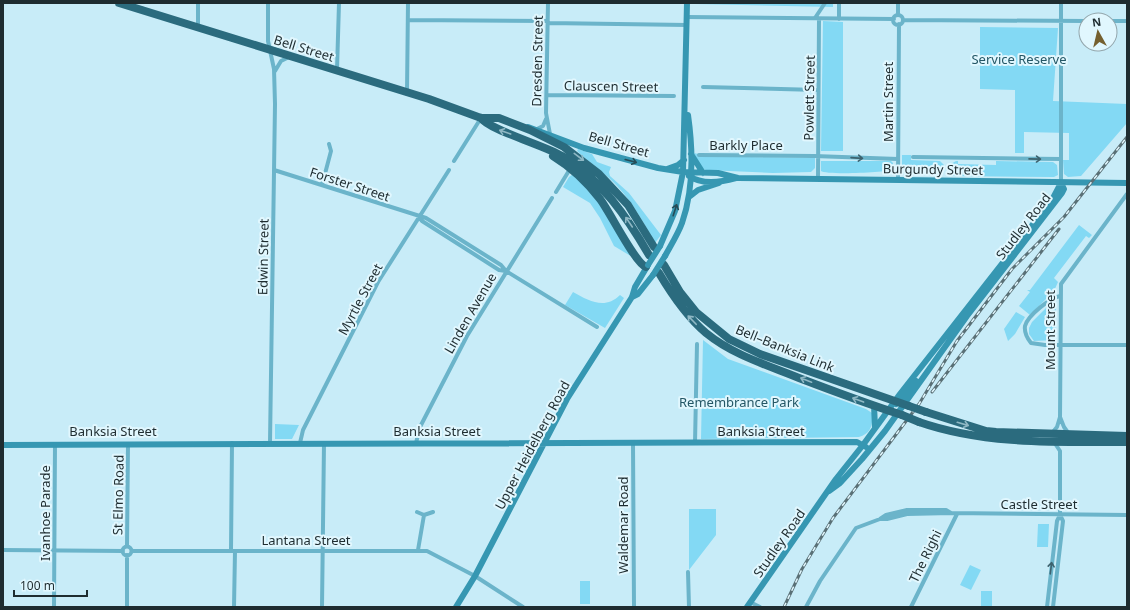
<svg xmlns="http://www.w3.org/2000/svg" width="1130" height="610" font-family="'Noto Sans',sans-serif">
<rect width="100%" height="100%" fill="#c8ecf8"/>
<path fill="#83d9f4" d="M695,3h138v4l-138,-3z
M823,21l20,1v129h-22z
M980,27l78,1 -5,73 74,3v19l-46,53 -13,1 -4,-3 -1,-14h6v-27l-45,-1v21h-9v-63l-35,-1z
M578,149l14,5 5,8 14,5 -2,5 1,4 19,17 32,42 -6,8c-11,-20 -22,-40 -38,-57 -12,-13 -27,-23 -40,-35z
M694,153l4,1v2l117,2v10l-4,4 -38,1 -67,-3 -4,-1z
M902,155h9v5l29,1 4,4v6l-4,4 -34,-2 -4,-4z
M821,161h70l2,2v6c-6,4 -68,6 -72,2z
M956,161h2v3l38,1v-4l57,1 4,3 1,10 -4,2 -102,-1 -3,-2v-9z
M573,174l23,22 38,62 -20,-12 -14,-28 -10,-15 -27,-16 6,-10z
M1079,225l13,10 -3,3 -3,-2 -32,42 4,4 -4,9 -24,24 -11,-9 11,-14 -3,-2h3z
M573,292c16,9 32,18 47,3l4,3 -19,30 -40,-23z
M1052,302l4,1v37l-22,1 -5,-7v-6l3,-6z
M1016,312l9,5 -10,17 -7,7 -4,-12z
M703,340l25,19 138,50 6,4c1,13 -1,20 -13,24l-158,2z
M275,424l24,1 -7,14h-17z
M689,509h27v26l-27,35z
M1038,524h11l-1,23h-11z
M970,565l11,5 -10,20 -11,-5z
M580,581h10v23h-10z
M981,591h11v16h-11z"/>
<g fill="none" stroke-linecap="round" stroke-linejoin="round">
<path stroke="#6bb4ca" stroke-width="4" d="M268,3v38l6,28 1,35 -5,339
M548,3l-2,110 4,21
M898,15v-12
M893 20a5 5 0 1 1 10 0a5 5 0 1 1-10 0Z
M687,17l207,2
M815,18l10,-15
M839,19v-16
M408,20l140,1
M903,20l183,1
M1110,21h17
M548,23l139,2
M198,28v-25
M337,70l2,-67
M275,71l6,-10 8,-4
M703,87l115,3
M407,92l1,-89
M547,95l127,1
M537,129l6,-3 3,-7
M699,155l115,1 84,3
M913,157l148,2
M454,161l27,-43
M274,170l152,48 75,47 5,6 91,56
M818,178l1,-159
M898,179l1,-155
M1061,183v-180
M322,185l9,-34 -2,-7
M556,192l14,-23
M419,217l3,4 77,49 7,1
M1060,296c-10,2 -32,19 -35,30 -1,7 2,12 6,17l14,2h82
M1060,417l4,10 5,7
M1052,433l5,-6 3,-10 1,-133 66,-90
M300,443l3,-13 75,-148 71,-112
M416,443l4,-16 47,-91 85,-138
M695,443l2,-99
M633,444l1,163
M417,512l7,3
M880,519h7l20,-5 44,-1 176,2
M127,546l1,-102
M122.5 551a4.5 4.5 0 1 1 9 0a4.5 4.5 0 1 1-9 0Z
M3,550l120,1
M418,550l6,-35 9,-3
M132,551h295l48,25 48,31
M231,551l1,-108
M688,572l1,35
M750,602l10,5
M54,607l1,-163
M127,607v-52
M234,607l1,-56
M322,607l2,-164
M806,607l14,-26 36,-53 24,-9 6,-4 21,-5h39l5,3
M911,607l46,-93
M1047,607l10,-86 3,-6
M1053,607l10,-86 -3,-6v-64l-6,-9"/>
<path stroke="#3697b2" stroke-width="6" d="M528,127l56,21 74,20 25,4 35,1 20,5 389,5
M691,154l12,19
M667,169l11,-4 6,-5
M689,176c13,9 33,6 47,2
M689,197l9,-7 21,-7
M660,246l15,-35 8,-39 4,-169
M665,256c6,-11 13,-22 17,-33 12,-34 11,-73 6,-108
M632,297l6,-3 15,-19
M896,404l20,-23
M874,405l1,23
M3,445l854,-3 9,5
M456,607l19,-31 92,-177 65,-102 3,-10 13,-22
M747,607l89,-128 27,-34 37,-51 152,-194 9,-17 3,6 -2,4 -95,123 -82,115 -23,28 -22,24 -11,8"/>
<path stroke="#2b6b7e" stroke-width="8" d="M119,3l310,96 52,19h18l31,12 34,17 35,27 29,31 26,42
M481,118c8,12 63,27 81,38 39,23 65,61 87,99
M553,156c18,11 34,26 47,43 10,13 35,64 46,68
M664,265l16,27 16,20 33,27 31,15 149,52
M659,273c13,22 27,43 47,60 27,22 61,32 93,45 34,13 69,26 103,37
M926,412l60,19 10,1 131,4
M919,422c66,23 139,20 208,20"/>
<defs>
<path id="rail" d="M932,392l127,-163
M784,607l18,-38 31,-51 86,-114 38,-63 55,-72 52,-52 63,-80"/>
</defs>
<use href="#rail" stroke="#5a7076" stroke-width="3"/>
<use href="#rail" stroke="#e1f7fe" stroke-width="1.5" stroke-dasharray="4.5" stroke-linecap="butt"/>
<path stroke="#3697b2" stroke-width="6" d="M648,265l12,-19
M653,275l12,-19"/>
<path stroke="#2b6b7e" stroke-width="8" d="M909,406l17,6
M902,415l17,7"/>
</g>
<defs><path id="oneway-shaft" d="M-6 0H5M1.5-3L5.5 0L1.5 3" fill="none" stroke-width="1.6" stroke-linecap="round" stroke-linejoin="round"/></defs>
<g stroke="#8fb8c4">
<use href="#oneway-shaft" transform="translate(505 132) rotate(-161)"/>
<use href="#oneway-shaft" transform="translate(579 157) rotate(37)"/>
<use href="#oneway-shaft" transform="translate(629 222) rotate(-124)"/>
<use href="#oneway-shaft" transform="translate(692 320) rotate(-134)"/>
<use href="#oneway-shaft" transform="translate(806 380) rotate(-159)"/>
<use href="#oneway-shaft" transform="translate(858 400) rotate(-160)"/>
<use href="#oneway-shaft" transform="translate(963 424) rotate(16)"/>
</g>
<g stroke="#3d626e">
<use href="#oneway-shaft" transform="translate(857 158) rotate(4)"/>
<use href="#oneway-shaft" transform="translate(1035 159) rotate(1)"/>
<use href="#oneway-shaft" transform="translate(1051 568) rotate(-83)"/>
</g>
<g stroke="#254c57">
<use href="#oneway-shaft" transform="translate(631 161) rotate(15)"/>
<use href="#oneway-shaft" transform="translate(675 210) rotate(-72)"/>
</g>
<g text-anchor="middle" stroke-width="4" stroke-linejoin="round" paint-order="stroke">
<g font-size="13" fill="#1e2c30" stroke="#e1f7fe">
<text transform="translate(304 48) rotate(17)" y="5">Bell Street</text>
<text transform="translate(537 61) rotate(-89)" y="5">Dresden Street</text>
<text transform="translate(611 86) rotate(1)" y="5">Clauscen Street</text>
<text transform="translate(809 98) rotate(-89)" y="5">Powlett Street</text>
<text transform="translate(888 102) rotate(-90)" y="5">Martin Street</text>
<text transform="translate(619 144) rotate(16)" y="5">Bell Street</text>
<text x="746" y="150">Barkly Place</text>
<text transform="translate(933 169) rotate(1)" y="5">Burgundy Street</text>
<text transform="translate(350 184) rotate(18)" y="5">Forster Street</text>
<text transform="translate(1023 226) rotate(-52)" y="5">Studley Road</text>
<text transform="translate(263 257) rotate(-89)" y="5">Edwin Street</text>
<text transform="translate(360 299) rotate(-62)" y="5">Myrtle Street</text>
<text transform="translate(470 313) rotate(-60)" y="5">Linden Avenue</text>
<text transform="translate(1050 330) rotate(-90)" y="5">Mount Street</text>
<text transform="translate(785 348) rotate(22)" y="5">Bell–Banksia Link</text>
<text x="113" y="436">Banksia Street</text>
<text x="437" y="436">Banksia Street</text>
<text x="761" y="436">Banksia Street</text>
<text transform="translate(532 445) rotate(-62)" y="5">Upper Heidelberg Road</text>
<text transform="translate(118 495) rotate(-89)" y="5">St Elmo Road</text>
<text x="1039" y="509">Castle Street</text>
<text transform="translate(45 513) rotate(-90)" y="5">Ivanhoe Parade</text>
<text transform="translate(623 525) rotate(-90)" y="5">Waldemar Road</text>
<text x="306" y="545">Lantana Street</text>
<text transform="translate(779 543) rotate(-55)" y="5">Studley Road</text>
<text transform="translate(925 556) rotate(-64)" y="5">The Righi</text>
</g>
<g font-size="13" fill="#245766" stroke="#e1f7fe">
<text x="1019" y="64">Service Reserve</text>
<text x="739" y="407">Remembrance Park</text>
</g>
</g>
<rect width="1130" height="610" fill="none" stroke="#1e2c30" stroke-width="8"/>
<g transform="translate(1098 32) rotate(352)"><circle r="19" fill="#e1f7fe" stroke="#93a6ac"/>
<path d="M0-3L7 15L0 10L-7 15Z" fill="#75602f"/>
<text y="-6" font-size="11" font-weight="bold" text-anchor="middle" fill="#1e2c30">N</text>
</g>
<path d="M14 590v6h73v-6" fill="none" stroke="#1e2c30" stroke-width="2"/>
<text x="20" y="590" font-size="12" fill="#1e2c30" stroke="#e1f7fe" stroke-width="3" paint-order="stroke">100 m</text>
</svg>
